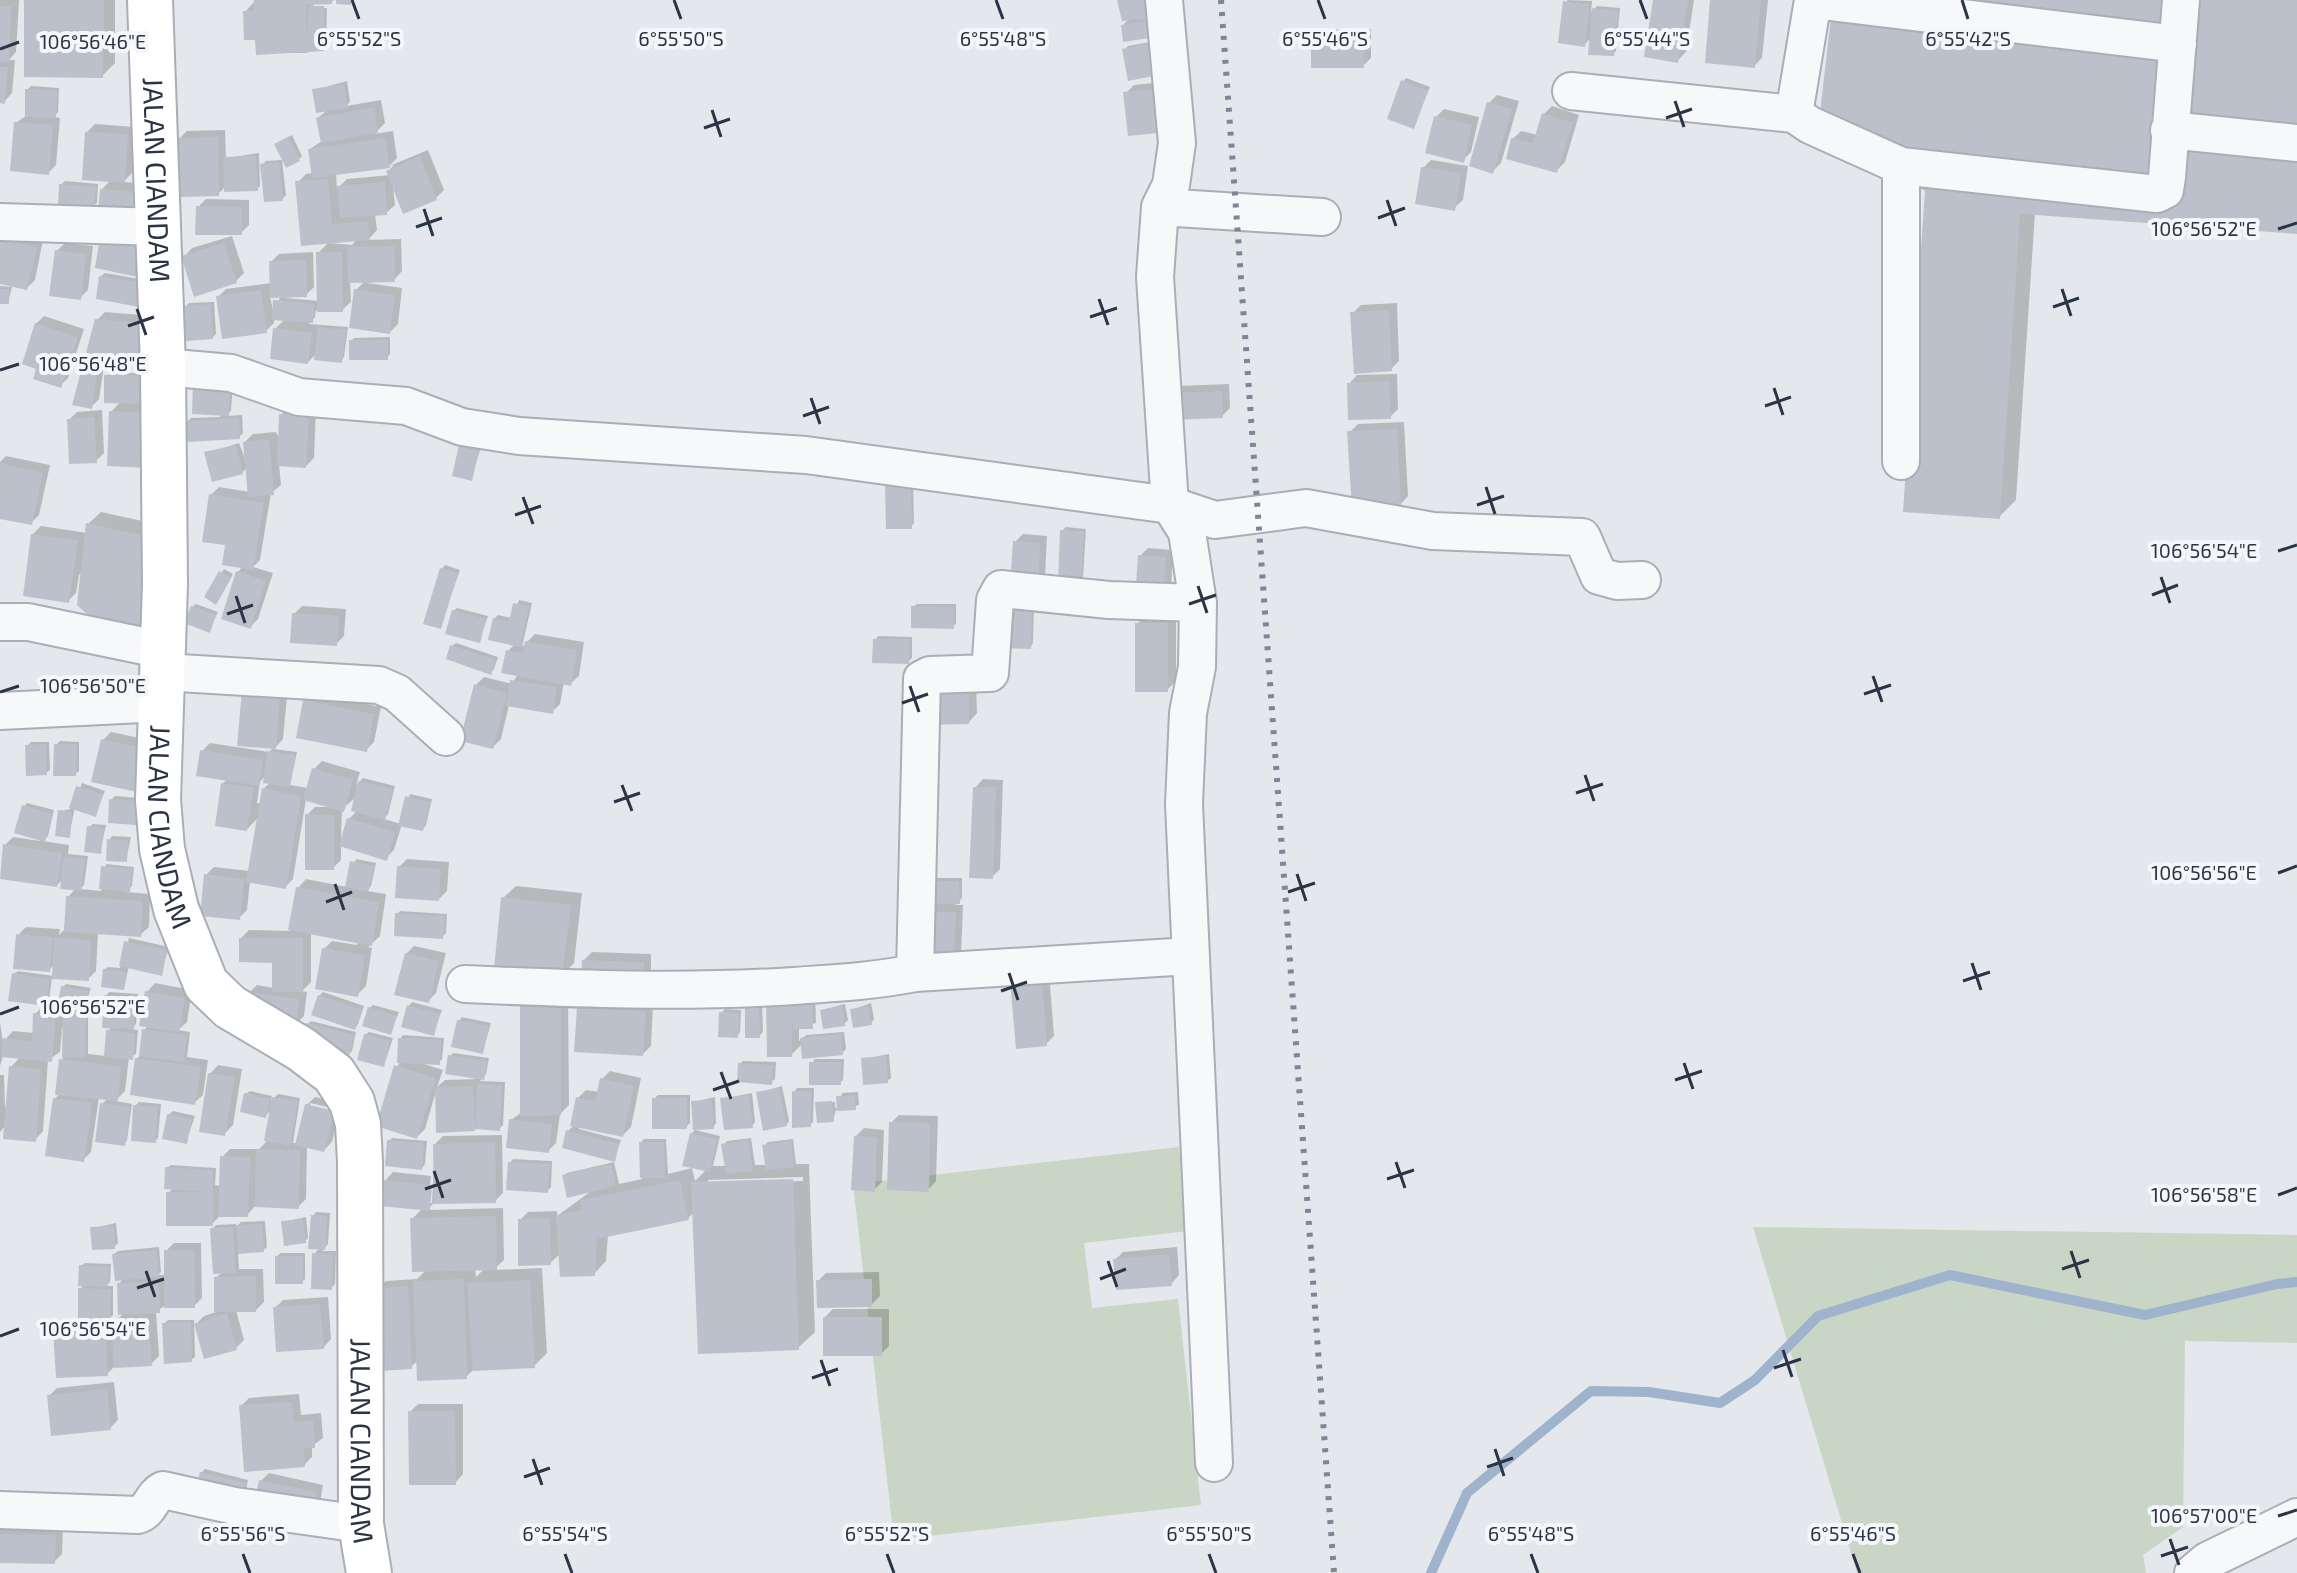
<svg xmlns="http://www.w3.org/2000/svg" width="2297" height="1573" font-family="'Exo 2',sans-serif">
<rect width="100%" height="100%" fill="#e4e7ec"/>
<path fill="#c9d6c5" d="M1179,1147l10,84 -105,12 8,65 86,-9 23,206 -307,35 -41,-356z
M1753,1227l544,8v108l-112,-2 -2,186 -40,28 3,18h-289z"/>
<path fill="#0003" fill-rule="evenodd" d="M0,0h19l-3,52 -7,8h6l-3,33 -8,9 -4,-1z
M26,0h89v63l-13,13z
M256,0h78l-7,4h-14v4h14l-1,38 -20,7h-48l-1,-15 -12,-26z
M1120,0h37l2,32 -36,-7 6,-6z
M1567,0l25,1 -1,11 6,-6 23,2 -4,43 -3,3 -21,-17 -8,8z
M1655,0h39l-8,52 -8,8z
M1712,0h56l-6,58 -8,8z
M2297,0v232l-262,-19 -19,287 -17,17 -72,-327z
M1371,29v29l-8,8 -50,-28 8,-8z
M1161,40l5,29 -42,-19 4,-4z
M1406,78l24,9 -17,40 -10,-45z
M347,81l3,21 -4,4 35,-6 4,23 -11,11 19,-3 4,27 -8,8 39,-16 16,40 -8,8 -43,-11 2,18 -9,8 -11,1 2,16 -9,10 33,-1 1,32 -8,9 -27,3 35,5 -4,36 -8,8 -34,-42 10,-10 -16,1 1,21 -9,8h-26l-1,7 -6,7 39,3 -4,30 -3,4 -24,-8 -9,9 -33,-33 10,-10 -11,-1v5l-8,8 -48,-34 8,-8 46,-6 -1,-21 8,-8 34,-2 1,35 -8,8 -21,3 34,3 -1,-48 10,-10 24,2 5,-6 -54,5 -5,-62 8,-8 8,-1 -4,-24 12,-8 -4,-23 9,-8 -13,-20zM394,165l-6,6 2,4 -43,4 -10,10 -1,-16zM270,296h11l-8,15z
M1172,81l4,41 -50,-29 8,-8z
M31,86l28,2 -1,24 -4,5 6,1 -4,47 -8,8 -32,-50 11,-8v-25z
M1497,95l22,6 -18,62 -8,8 -4,-68z
M1552,106l27,9 -14,47 -8,8 -44,-31 8,-8 17,4 6,-21z
M1444,109l35,8 -8,35 -8,8 -27,-43z
M95,124l40,3 -3,46 -9,9 32,2 -1,25 -52,-20 9,-9 -24,-48z
M225,130l1,28 33,-5 1,33 -3,3 -31,-3 -8,8 -39,-55 8,-8z
M292,135l10,21 -3,3 -19,-18z
M282,160l4,35 -4,4 -22,-32 6,-6z
M1431,160l37,6 -5,34 -9,8 -31,-40z
M65,181l33,3 -1,19 -4,3 -32,-21z
M206,199l43,1v25l-8,8 -43,-26z
M0,230l43,10 -8,40 -8,8 -27,-6z
M232,236l12,37 -8,8 -52,-24 8,-9z
M65,243l28,3 -5,44 -8,8 -23,-47z
M105,273l40,7 -7,24 -37,-28z
M0,286l12,1 -4,15h-8z
M214,302l2,32 -4,4 -26,-32 3,-3z
M1397,303l2,58 -8,8 -38,-56 8,-8z
M105,312l49,4 -50,50 -5,33 -8,8 6,-87z
M44,316l40,13 -16,49 -8,8 -21,-18 -3,-44z
M390,337v17l-3,4 -36,-17 3,-3z
M110,373h37v25l-6,6 16,1 -2,53 -44,-46 10,-11 -15,-25z
M1397,374l1,35 -8,8 -41,-33 8,-9z
M233,382l-2,29 -5,5 16,-1 1,18 -4,4 -52,-15 4,-4 29,-1z
M1229,384l1,24 -8,8 -50,2 7,-32z
M289,407l27,1 -2,50 -8,8 -27,-2 2,21 -10,8 -11,67 -7,7 20,6 -15,46 -8,8 -13,-54 6,-7 -15,-22 -17,-49 8,-8 31,5 -3,-25 -5,6 -35,-20 32,-10 8,21 -2,-22 8,-8 23,-2 4,9 1,-26z
M102,410l2,43 -8,8 -27,-41 8,-8z
M1404,422l4,74 -8,9 -50,-73 8,-8z
M464,442l17,5 -10,32 -11,-33z
M6,456l44,9 -11,50 -8,8 -31,-6v-55z
M913,481l1,42 -3,4 -24,-42 3,-3z
M101,512l69,15 -91,48 -3,18 -8,8 -35,-67 8,-8 46,7 1,-9z
M1066,527l20,2 -3,49 -3,4 -18,-51z
M1023,534l24,2 -2,42 -8,8 -22,-44z
M1148,548l25,2 -2,42 -31,-36z
M445,565l15,5 -20,57 2,-58z
M224,569l9,5 -14,25 -12,-2z
M519,600l13,3 -10,44 13,-13 49,8 -5,34 -9,8 -6,-2 -4,22 -8,8 -43,-7 -8,34 -8,8 -17,-62 8,-8 28,7 6,-10 -10,-23 7,-7 -21,-25 4,-4 14,3z
M1010,601l24,1 -1,41 -3,4z
M196,604l22,8 -9,18 -17,-23z
M917,604h39v19l-3,4 -40,-20z
M302,606l44,3 -2,27 -8,8 -42,-30z
M457,608l31,8 -9,25 -26,-30z
M1145,616h31v65l-9,9 -30,-66z
M878,636l34,1v21l-4,4 -33,-22z
M456,643l42,14 -4,12 -3,3 -39,-26z
M936,684h40l1,29 -8,9z
M288,686l-5,53 -9,10 23,3 -7,33 18,3 6,-19 8,-8 38,11 -4,13 7,-7 32,8 -7,28 -4,5 17,5 9,-30 22,5 -6,26 -3,4 -21,-5 -8,26 -8,8 -45,-14v16l-8,8 -26,-53 8,-8h16l-25,-8 -13,80 -8,8 -35,-6 -3,29 -8,8 -33,-43 8,-8 36,4 9,-54 -12,12 -24,-46 5,-4 -26,-28 8,-8 59,9 5,-5 -35,-3zM265,776l6,6 -8,7 -2,15 -4,-1 3,-21zM356,797l1,14 -8,8 -8,21 1,-31z
M313,693l68,14 -7,35 -8,8 -61,-49z
M111,732l43,9 -9,41 -42,-42z
M60,741l19,1v29l-4,3 -19,-29z
M31,742h18l1,28 -4,3 -19,-27z
M983,779l20,1 -3,89 -8,8 -17,-89z
M82,783l23,8 -10,23 -20,-7 -6,29 -9,-25 11,-2z
M115,796l25,2 -5,25 -24,-23z
M27,803l27,7 -6,26 -6,5 27,4 -1,9 20,2 -4,29 -4,4 21,2 5,-27 28,3 -2,19 -6,6 24,2 -1,33 -9,8 -42,-3 -2,39 -8,8 -36,-2 -3,24 -5,5 19,1v9l6,-6 19,1v43l18,2 2,-25 4,-5 -6,-30 3,-4 29,2 -2,30 -5,5 7,1 -2,24 -7,3 -4,34 -10,10 17,3 -5,36 -3,4 -22,-40 6,-6 -9,-1 -8,55 -8,8 -28,-61 5,-6 5,-65h-3l-2,24 -12,8 -5,71 -8,9 -29,-15 -6,7v-57h4l1,32h3l3,-40 9,-10 -17,-1 -3,10v-44l3,20 10,-11 21,2 1,-19 10,-10 -31,-30 4,-3 36,5 1,-12 -6,6 -31,-35 8,-8 34,2 -1,6 5,-5 4,-33 8,-9 -12,-10 -7,7 -52,-40 8,-8 27,4 -16,-34z
M93,824l13,1 -6,27 -11,-25z
M112,836l19,1 -5,23 -17,-20z
M356,859l20,4 -5,23 -4,5 19,3 -6,42 -12,11 4,1 -6,38 -8,8 -34,-45 8,-8 25,4 1,-4 -47,-8v49l-9,9 5,1 -3,24 -8,8 -47,-31 8,-8 17,3v-27l-33,-23 8,-8 41,1 8,-43 8,-9 41,8z
M407,859l42,3 -2,29 -8,8 -40,-32z
M928,878h34v20l-7,7h8l-2,51 -40,7z
M516,886l66,7 -8,70 -12,12 -59,-77z
M400,911l47,3 -1,19 -4,4 -45,-23z
M129,938l40,9 -8,26 -32,-7 -5,22 -20,-18 4,-3 12,1z
M414,946l32,7 -10,40 -8,8 -22,-47z
M592,952l59,2v20l-67,-14z
M1049,972l5,64 -8,8 -34,-62z
M155,983l37,7 -5,32 -9,8 12,2 -3,25 21,3 -5,35 -9,8 -57,-44 4,-5 3,-24 5,-5 -2,-33z
M66,984l25,4 -6,18 -22,-19z
M815,991l1,32 -17,4v14l7,-6 38,-3 2,17 -4,4 -39,-10 -12,12 -23,-54z
M323,992l41,14 -6,18 -3,4 -36,-32z
M568,996l1,109 -9,9 -4,29 -8,8 -37,-31 11,-8v-107z
M587,1000l66,4 -2,42 -8,8 -64,-46z
M412,1002l30,8 -9,24 -24,-28z
M762,1003l1,29 -4,4 -12,-29z
M871,1003l3,16 -3,4 -19,-13z
M845,1004l3,16 -4,4 -22,-14z
M373,1005l26,7 -9,21 -21,-25z
M725,1009l16,1 -1,22 -3,4 -16,-23z
M462,1017l29,6 -8,28 -24,-30z
M311,1021l45,11 -4,19 -3,3 -41,-30z
M369,1032l24,6 -9,27 -19,-30z
M403,1035l41,3 -2,22 -18,4 19,6 -6,17 8,-7 31,-1 -26,-23 3,-3 36,5 -3,16 -6,7 25,1 -2,43 -4,4h-25l-38,-38 -11,38 -8,8 -38,-12 20,-62 1,-24z
M889,1054l2,24 -4,3 -24,-22z
M815,1059h29l-1,21 -3,3 -28,-20z
M743,1061l33,1 -1,17 -4,3 -31,-18z
M218,1065l24,4 -9,56 -8,8 -15,-59z
M610,1071l31,7 -10,49 -8,8 -43,-9 -1,3 42,11 -7,20 -46,-29 6,-6 4,-27 8,-8 13,2 3,-13z
M782,1086l7,35 -3,4 -28,-32z
M797,1088h17l-1,34 -3,3 -16,-33z
M250,1091l22,5 -1,5 7,-7 22,4 -7,45h5l9,-38 8,-8 26,6 -1,7 -30,-7v4l29,7 -7,28 -8,8 -17,-4 -1,53 -8,8 -42,-2 -9,10 -27,1 -8,8 -44,-31 5,-5 -6,-20 4,-3 45,3 -1,17 6,1 1,-29 8,-8h29l7,-7 6,-33 -7,7 -19,-22z
M858,1092l1,13 -23,5 -3,10 -15,-16 17,-2v6h4l3,-15z
M752,1093l3,29 -3,4 -30,-27z
M658,1095h32v28l-4,4 -32,-28z
M715,1097l1,26 -3,4 -20,-25z
M139,1102l22,2 -3,34 -3,3 -20,-35z
M173,1111l22,5 -9,26 -17,-27z
M899,1115l39,1 -2,65 -8,9 -37,-67z
M864,1128l20,2 -2,52 -8,8 -18,-54z
M695,1130l25,6 -7,30h14l-3,-21 3,-4 24,-3 4,27h12l-3,-19 4,-4 25,-3 3,25h13l6,168 -17,16 -104,-136 -6,6 -80,17 -2,26 -12,13 -33,-21 -11,10 -30,-43 8,-8 29,-1v5l37,-27 -30,-13 3,-3 47,-11 5,22 23,-5 -1,-36 3,-4h22l2,35 24,-6 3,13 12,-12 -16,-35zM803,1177v4l-95,3v-4z
M502,1135l1,58 -8,8 -60,1 -8,8 76,-2 1,52 -11,10 49,-2 5,85 -13,13 -60,3 -8,8 -48,-17 -7,7 -33,-78 8,-8 31,-2 10,-10 -15,-50 11,-11 -38,-27 8,-9 38,4 -3,27h4l3,-59 8,-8zM475,1268h10l-9,9z
M392,1138l35,3 -2,23 -3,4 -33,-27z
M513,1159l39,2 -1,26 -4,4 -37,-28z
M316,1212l14,1 -2,31 -6,7h14l-1,33 -4,4 -17,-34 6,-6 -7,-32z
M306,1217l2,21 -3,3 -22,-19z
M265,1221l2,26 -4,3 -25,2 1,17h24l1,33 -8,8h-20l8,30 -8,8 -40,-24 8,-8 12,-4v-34l6,-6 -10,-43 4,-4 20,-1v3l5,-5z
M116,1223l2,20 -4,4 -21,-19z
M174,1243h27l1,55 -8,8h-30l-8,6 3,44 -8,8 -36,2 -8,8 -52,-43 8,-8 27,-1 -10,-33 5,-5 -4,-18 4,-3 26,1 -1,18 -4,4h7v29l-6,6 6,-1v4l11,-11 -5,-29 5,-6 -10,-24 4,-3 41,-4 2,25 -3,3h8v-24z
M1177,1247l2,28 -8,9 -56,-24 8,-8z
M281,1253h24v26l-3,3 -25,-26z
M879,1272l1,24 -9,9 -53,-24 8,-8z
M328,1297l3,42 -8,9 -48,-40 8,-8z
M833,1309h56v37l-8,8 -56,-37z
M168,1320h26l1,37 -4,3 -27,-36z
M114,1382l4,38 -8,8 -61,-32 8,-8z
M299,1394l2,21 20,-2 2,25 -11,8v11l-8,8 -63,-59 8,-8z
M418,1404h45v70l-8,9 -45,-71z
M205,1469l43,11 -4,19 -43,-26z
M269,1473l54,12 -3,17 -59,-21z
M0,1528h63l-1,26 -8,8 -54,-1z"/>
<g fill="none" stroke-linecap="round" stroke-linejoin="round">
<path stroke="#9fb4cc" stroke-width="10" d="M1431,1573l36,-80 124,-102 58,1 71,11 35,-23 63,-64 132,-41 195,40 132,-31 20,-2"/>
</g>
<path fill="#bbc0ca" d="M24,0h80l-1,78 -79,-1z
M254,0h78v4l-26,1 1,37 1,-36h16v45l-68,4 -1,-15h-11l-1,-29h11z
M336,0h15v5l-15,-1z
M1117,0h43l-5,18 -33,3z
M1653,0h35l-10,63 -34,-6z
M1710,0h51l-6,68 -50,-5z
M1833,0h464v234l-277,-20 -20,305 -97,-7 22,-321 -106,-70z
M1563,1l27,3 -5,43 -27,-4z
M0,6h11l-2,56h-9z
M1592,8l26,3 -4,45 -26,-1z
M1154,20l2,17 -33,5 -2,-17z
M1311,37h52l1,31h-53z
M1158,42l6,32 -36,7 -6,-32z
M0,67h8l-3,37 -5,-1z
M1401,80l27,11 -14,38 -27,-10z
M344,84l4,24 -32,5 -4,-24z
M1164,88l5,44 -41,4 -5,-44z
M25,89l32,1 -1,28 -31,-1z
M1487,102l25,7 -19,65 -24,-8z
M374,107l4,26 -57,10 -5,-25z
M1542,113l31,10 -16,50 -51,-14 5,-21 22,5z
M1434,116l38,9 -8,38 -39,-10z
M14,122l39,3 -4,50 -39,-4z
M85,132l43,2 -3,49 -43,-3z
M218,137l1,59 -40,1 -2,-59z
M288,137l12,24 -14,7 -12,-24z
M385,138l5,30 -78,10 -4,-29z
M256,156l2,35 -34,1 -1,-35z
M420,156l17,44 -34,14 -17,-43z
M279,162l4,39 -19,1 -4,-38z
M1421,167l40,6 -6,38 -40,-7z
M328,179l4,45 36,-3 2,19 -69,6 -6,-65z
M385,182l2,33 -47,3 -3,-32z
M59,184l37,3 -2,22 -36,-4z
M100,189l48,3 -1,27 -49,-4z
M196,206l46,1v28h-47z
M101,231l44,8 -7,38 -43,-9z
M0,239l37,8 -10,43 -27,-6z
M224,243l13,40 -43,14 -13,-41z
M394,246l1,36 -47,1 -1,-36z
M55,250l31,4 -5,46 -32,-4z
M316,252h26l1,60h-26z
M306,260l1,37 -37,1 -1,-37z
M99,276l44,7 -4,24 -43,-8z
M0,289h9v15h-9z
M354,289l41,6 -5,39 -41,-6z
M261,290l6,43 -45,6 -6,-43z
M273,300l41,4 -1,19 -41,-3z
M211,304l2,35 -27,2 -3,-35z
M1389,310l3,61 -38,3 -4,-62z
M95,319l52,4 -3,39 -47,9 -5,38 -20,-4z
M35,323l43,14 -17,51 -28,-9 3,-10 -14,-5z
M318,327l28,3 -4,33 -28,-3z
M273,328l39,5 -4,31 -38,-5z
M349,340h39v20h-39z
M104,375l40,1v28l-40,-1z
M1389,381l2,38 -43,1 -1,-37z
M193,383l37,1 -1,32 -37,-2z
M1222,391l1,27 -53,2 -1,-27z
M109,411l41,2 -2,55 -41,-2z
M279,414l30,1 -3,53 -29,-2z
M94,417l3,46 -28,1 -2,-45z
M239,418l1,21 -54,3 -1,-21z
M1397,429l4,78 -49,3 -5,-79z
M269,439l5,56 -26,2 -5,-55z
M236,445l7,29 -31,8 -8,-30z
M459,445l20,5 -7,31 -20,-5z
M0,463l43,10 -11,52 -32,-6z
M911,484l1,45h-26l-1,-44z
M209,494l55,9 -11,67 -31,-5 3,-20 -23,-3z
M86,523l73,16 -5,109 -40,-9 -37,-34z
M1060,530l24,1 -3,53 -23,-1z
M31,534l47,6 -9,63 -46,-7z
M1013,541l27,2 -2,45 -28,-2z
M1138,555l28,2 -3,45 -28,-2z
M440,568l18,5 -17,56 -18,-5z
M219,571l12,7 -15,27 -12,-8z
M236,571l30,10 -15,48 -30,-10z
M513,603l16,3 -9,41 -32,-7 5,-22 16,4z
M1005,604h27l-1,45 -27,-1z
M191,606l25,9 -6,18 -26,-10z
M911,606l43,1v22l-43,-1z
M452,610l34,9 -6,24 -35,-9z
M292,613l47,3 -2,30 -47,-3z
M1135,623h33v69h-33z
M873,639h36v25l-37,-1z
M525,641l52,9 -6,36 -70,-13 5,-23 17,3z
M450,645l46,15 -5,15 -45,-16z
M510,680l47,7 -4,27 -47,-8z
M474,684l33,9 -14,56 -33,-8z
M242,690l38,3 -4,56 -39,-3z
M969,691v33l-43,1 -1,-33z
M303,700l71,14 -7,38 -71,-14z
M101,739l46,10 -10,43 -46,-10z
M46,744l1,31 -21,1 -1,-31z
M54,744h23l-1,32h-23z
M200,750l63,10 -4,26 -63,-10z
M267,751l28,4 -5,32 -27,-4z
M312,768l41,12 -9,32 -41,-12z
M358,781l35,8 -8,31 -34,-9z
M221,783l33,4 -7,44 -32,-5z
M76,786l27,8 -7,23 -27,-9z
M973,787h23l-3,92 -24,-1z
M262,788l39,8 -15,93 -40,-7z
M405,796l25,6 -7,29 -25,-5z
M109,799l28,2 -1,24 -28,-2z
M22,805l30,9 -7,28 -31,-9z
M58,810l14,2 -2,26 -15,-2z
M305,814l29,1v55h-29z
M347,818l48,14 -8,29 -48,-15z
M87,826l17,2 -3,26 -17,-2z
M107,839l21,1 -1,22 -21,-1z
M3,844l59,9 -5,34 -57,-8z
M64,856l21,3 -4,32 -21,-2z
M350,861l24,5 -6,26 -23,-5z
M101,866l31,3 -2,23 -31,-3z
M397,866l44,3 -2,32 -44,-3z
M204,874l40,5 -4,41 -40,-4z
M923,881h36l1,23h-37z
M296,887l83,15 -7,44 -84,-16z
M66,896l77,5 -2,36 -77,-5z
M501,897l70,8 -9,72 -68,-8z
M921,912h35l-2,54 -35,-1z
M395,913l50,3 -2,23 -49,-3z
M16,934l37,3 -3,35 -37,-3z
M54,937l37,3 -2,41 -37,-2z
M239,938h64v54h-31v-29l-33,-1z
M124,941l43,9 -5,26 -43,-10z
M322,948l43,7 -7,42 -43,-8z
M405,953l34,8 -10,42 -35,-8z
M582,960l62,2v22l-63,-2z
M103,969l23,3 -2,18 -23,-3z
M12,973l38,6 -4,27 -38,-5z
M1042,979l5,67 -31,3 -6,-68z
M61,986l28,5 -3,17 -28,-5z
M145,991l40,7 -6,34 -40,-6z
M247,992l52,7 -3,27z
M812,994l1,35h-20l-1,-11v39h-25l-1,-57z
M104,995l31,2 -1,32 -32,-1z
M318,995l44,15 -7,20 -44,-15z
M520,1004h41v111l-41,1z
M407,1005l33,9 -6,22 -33,-9z
M745,1006h14l1,32h-15z
M842,1006l3,20 -22,3 -3,-19z
M868,1006l4,19 -19,3 -3,-19z
M368,1007l29,9 -6,19 -29,-9z
M577,1007l69,4 -3,45 -69,-4z
M63,1012l23,1 -1,45 -23,-1z
M719,1012l20,1 -1,25 -20,-1z
M33,1013l23,2 -4,47 -51,-5 2,-19 29,3z
M457,1020l32,6 -6,28 -32,-7z
M306,1023l48,12 -5,21 -49,-12z
M142,1029l45,6 -3,27 -45,-6z
M106,1030l29,3 -2,27 -29,-3z
M364,1034l26,7 -6,26 -27,-7z
M841,1034l2,21 -41,4 -2,-21z
M398,1038l43,2 -1,25 -43,-2z
M448,1055l39,6 -3,19 -39,-6z
M886,1056l2,27 -25,2 -2,-27z
M135,1058l66,9 -6,38 -65,-10z
M59,1059l62,7 -3,35 -63,-6z
M809,1062h32v23h-32z
M738,1063l35,2 -1,20 -35,-3z
M394,1065l42,13 -19,61 -41,-13z
M9,1066l32,3 -5,73 -33,-3z
M208,1073l27,4 -10,59 -26,-4z
M600,1078l34,8 -11,51 -53,-11 6,-29 19,4z
M477,1084l25,1 -2,46 -25,-2z
M473,1086l2,45 -39,2 -1,-46z
M779,1088l8,38 -24,5 -7,-39z
M792,1091h19v36l-19,1z
M244,1093l26,6 -4,19 -26,-6z
M749,1095l4,33 -29,2 -4,-32z
M855,1095l1,15 -19,1 -1,-15z
M272,1097l26,4 -8,45 -26,-5z
M53,1098l39,5 -8,59 -39,-6z
M652,1098h35v31h-35z
M712,1100l2,29 -21,1 -2,-29z
M832,1101l2,21 -17,1 -2,-21z
M100,1103l30,4 -5,39 -30,-4z
M305,1104l30,7 -11,41 -29,-7z
M133,1105l25,1 -2,37 -25,-2z
M167,1114l25,5 -5,25 -25,-5z
M509,1119l43,5 -3,29 -43,-5z
M889,1122l41,1 -1,69 -42,-2z
M566,1130l53,14 -4,18 -53,-14z
M690,1133l27,6 -7,33 -28,-6z
M854,1136l23,1 -2,55 -24,-2z
M387,1140l37,3 -2,27 -37,-4z
M748,1140l5,31 -27,3 -5,-30z
M791,1141l3,26 -28,3 -4,-25z
M495,1142l1,61 -62,1 -1,-60z
M639,1142h25l1,36h-25z
M256,1149l44,1 -1,59 -44,-2z
M220,1156l30,1 -2,60h-30z
M508,1162l42,2 -2,29 -42,-3z
M611,1164l5,22 -49,12 -5,-23z
M165,1167l48,3v56h-47v-34h39l-41,-3z
M793,1179l6,171 -101,4 -7,-172z
M383,1180l49,5 -2,26 -50,-5z
M680,1180l9,40 -92,19 -2,37 -35,1 -4,-62 26,-5 -2,-10z
M311,1215l16,1 -2,34 -17,-1z
M496,1216l1,54 -85,2 -2,-54z
M550,1218l1,47 -33,1v-47z
M303,1219l3,24 -22,3 -3,-25z
M262,1224l2,28 -26,2 -2,-29z
M114,1226l1,23 -23,1 -2,-23z
M233,1227l3,46 -23,1 -3,-46z
M156,1250l3,27 -44,4 -3,-27z
M164,1250h30l1,58h-31z
M312,1253l21,1 -1,36 -21,-1z
M1169,1254l3,32 -56,4 -3,-31z
M275,1256h28v28h-28z
M79,1265l30,2 -1,20 -30,-1z
M256,1276v36h-42v-35z
M464,1279l3,100 -50,2 -4,-100z
M872,1279v28l-55,1 -1,-28z
M530,1280l5,88 -62,3 -6,-88z
M159,1282l1,31 -42,2 -1,-32z
M408,1286l4,83 -32,2 -4,-83z
M78,1288l33,1 -1,32 -32,-1z
M320,1304l4,45 -48,3 -3,-45z
M227,1313l10,37 -33,9 -10,-35z
M823,1317h59v39h-59z
M149,1321l3,45 -38,2 -3,-45z
M191,1322l1,40 -28,2 -2,-41z
M105,1327l3,49 -52,2 -3,-48z
M107,1389l4,41 -60,6 -4,-41z
M292,1402l2,20 19,-2 2,28h-11l1,19 -61,5 -5,-67z
M408,1411h47l1,74h-47z
M200,1472l46,11 -5,22 -47,-12z
M259,1480l57,12 -4,21 -58,-12z
M0,1534l56,1 -1,29 -55,-1z"/>
<g fill="none" stroke-linecap="round" stroke-linejoin="round">
<defs>
<path id="street" d="M1164,0l13,143 -6,42 -11,22 -5,70 15,228 17,27 11,71 -1,64 -9,46 -4,91 30,659
M1813,0l-19,114 16,11 91,41 256,28 8,-4 2,-13 14,-177
M1813,0l365,44
M1571,91l223,23
M2169,130l128,13
M1160,207l162,10
M0,222l160,5
M163,367l68,6 68,24 107,9 56,21 57,9 287,19 364,50 45,15 91,-12 127,23 149,6 17,39 18,5 25,-1
M1901,461v-295
M0,622h28l135,28
M163,672l216,13 18,8 49,44
M0,711l163,-8
M915,973l275,-17
M465,984c110,5 219,9 329,2 41,-3 81,-5 121,-13l7,-294 8,-4 60,-2 5,-73 6,-11 108,11 89,3
M0,1510l138,5c13,-4 13,-19 25,-25l72,16 126,18
M2193,1573l14,-12 90,-44"/>
<g id="secondary">
<path id="s1" d="M150,0l13,367 2,217 -7,216 4,49 14,60 30,75 24,23 71,42 33,25 18,28 6,22 2,37 1,363 8,49"/>
</g>
</defs>
<use href="#street" stroke="#a9aeb7" stroke-width="40"/>
<use href="#secondary" stroke="#a9aeb7" stroke-width="48"/>
<use href="#street" stroke="#f7f8fa" stroke-width="36"/>
<use href="#secondary" stroke="#fff" stroke-width="44"/>
<path stroke="#7d8696" stroke-width="6" stroke-dasharray="4 8" stroke-linecap="butt" d="M1221,0l113,1573"/>
</g>
<path fill="none" stroke="#2b3445" stroke-width="3" d="M352,0l7,19M674,0l7,19M996,0l7,19M1318,0l7,19M1640,0l7,19M1962,0l6,19M0,49l19,-7M1675,101l9,26M712,110l9,27M1666,118l26,-9M704,128l26,-9M1387,200l9,26M424,209l9,27M1378,218l27,-10M416,227l26,-9M2278,229l19,-6M2062,289l9,27M1099,299l9,26M2053,307l26,-9M137,309l9,26M1090,317l27,-9M128,326l26,-9M0,370l19,-6M1774,388l9,27M811,398l9,26M1765,406l26,-9M803,416l26,-9M1486,487l9,27M523,497l10,27M1477,505l27,-9M515,515l26,-9M2278,551l19,-6M2161,577l9,26M1198,586l9,27M2152,595l26,-10M236,596l9,27M1189,604l27,-9M227,614l26,-9M1873,676l9,26M910,686l9,26M0,692l19,-6M1864,694l27,-9M902,703l26,-9M1585,775l9,26M622,785l10,26M1576,793l27,-9M614,802l26,-9M2278,873l19,-7M1297,874l9,27M335,884l9,26M1288,892l27,-9M326,902l26,-10M1972,963l9,27M1009,973l9,27M1963,981l27,-9M1001,991l26,-9M0,1014l19,-7M1684,1063l9,26M721,1072l10,27M1675,1080l27,-9M713,1090l26,-9M1396,1162l9,26M434,1171l9,27M1387,1179l27,-9M425,1189l26,-9M2278,1195l19,-7M2071,1251l9,27M1108,1261l9,26M2062,1269l27,-9M146,1271l9,26M1100,1279l26,-10M137,1288l27,-9M0,1336l19,-7M1783,1350l9,27M821,1360l9,26M1774,1368l27,-9M812,1378l26,-9M1495,1449l9,27M533,1459l9,26M1487,1467l26,-9M524,1477l26,-9M2278,1516l19,-6M2170,1539l9,26M243,1554l7,19M565,1554l7,19M887,1554l7,19M1209,1554l7,19M1531,1554l7,19M1853,1554l7,19M2161,1556l27,-9"/>
<g text-anchor="middle" stroke-width="8" stroke-linejoin="round" paint-order="stroke">
<g font-size="28" fill="#2b3445" stroke="#f4f6f9">
<text dy="10" stroke="none"><textPath href="#s1" startOffset="180">JALAN CIANDAM</textPath></text>
<text dy="10" stroke="none"><textPath href="#s1" startOffset="828">JALAN CIANDAM</textPath></text>
<text dy="10" stroke="none"><textPath href="#s1" startOffset="1522">JALAN CIANDAM</textPath></text>
</g>
</g>
<g font-size="20" text-anchor="middle" fill="#2b3445" stroke="#f4f6f9" stroke-width="8" stroke-linejoin="round" paint-order="stroke">
<text x="359" y="46">6°55'52"S</text>
<text x="681" y="46">6°55'50"S</text>
<text x="1003" y="46">6°55'48"S</text>
<text x="1325" y="46">6°55'46"S</text>
<text x="1647" y="46">6°55'44"S</text>
<text x="1968" y="46">6°55'42"S</text>
<text x="93" y="49">106°56'46"E</text>
<text x="2204" y="236">106°56'52"E</text>
<text x="93" y="371">106°56'48"E</text>
<text x="2204" y="558">106°56'54"E</text>
<text x="93" y="693">106°56'50"E</text>
<text x="2204" y="880">106°56'56"E</text>
<text x="93" y="1014">106°56'52"E</text>
<text x="2204" y="1202">106°56'58"E</text>
<text x="93" y="1336">106°56'54"E</text>
<text x="2204" y="1523">106°57'00"E</text>
<text x="243" y="1541">6°55'56"S</text>
<text x="565" y="1541">6°55'54"S</text>
<text x="887" y="1541">6°55'52"S</text>
<text x="1209" y="1541">6°55'50"S</text>
<text x="1531" y="1541">6°55'48"S</text>
<text x="1853" y="1541">6°55'46"S</text>
</g>
</svg>
